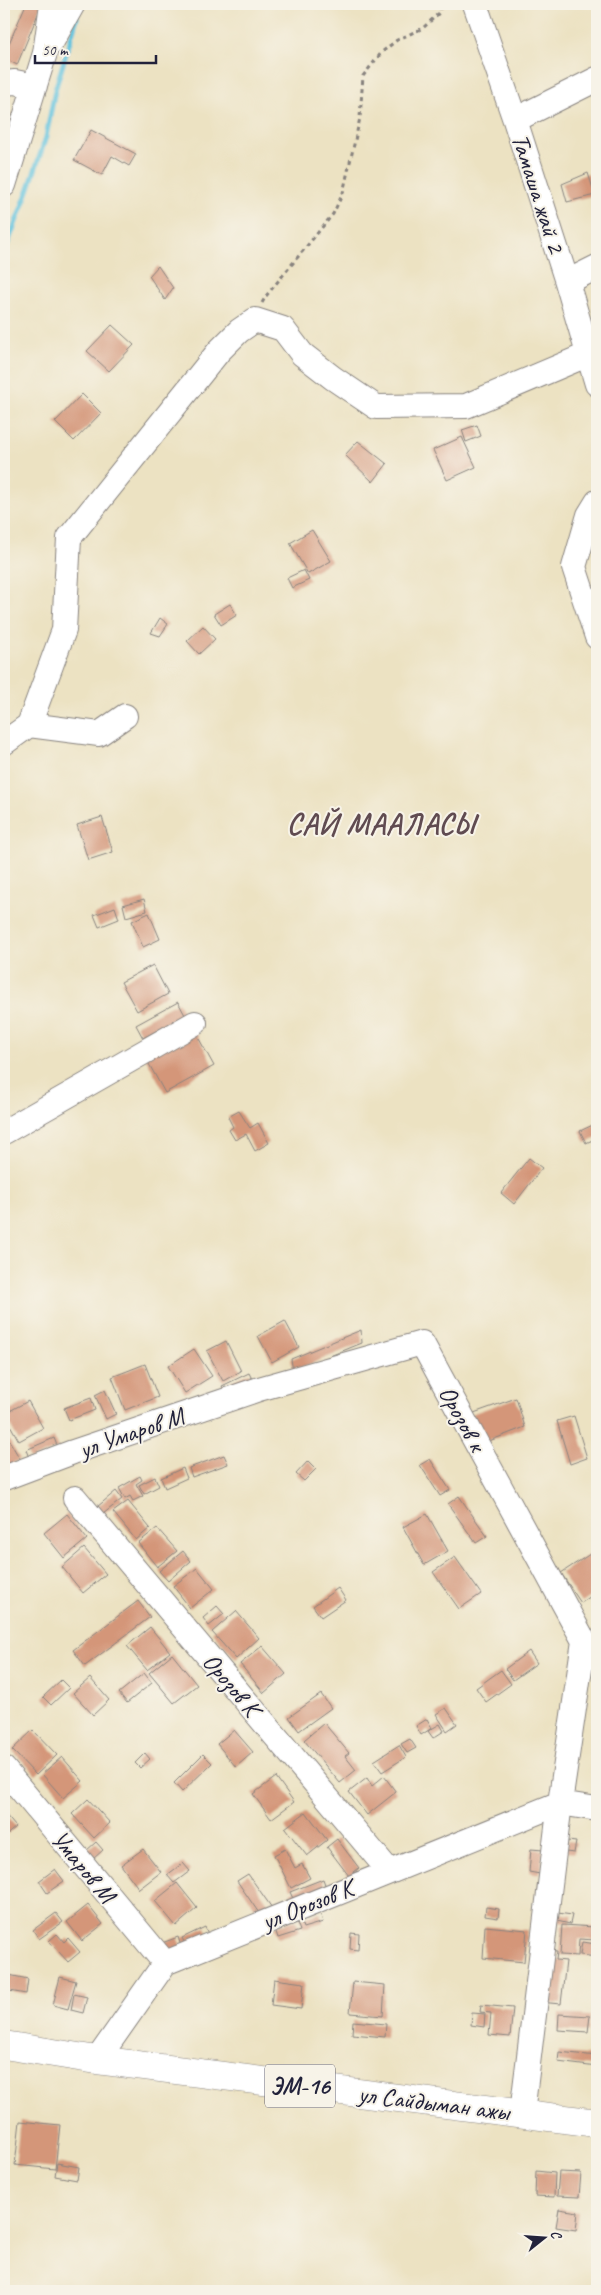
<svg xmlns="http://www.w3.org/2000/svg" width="601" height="2295" font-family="Caveat,sans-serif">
<rect width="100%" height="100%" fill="#f7f3e8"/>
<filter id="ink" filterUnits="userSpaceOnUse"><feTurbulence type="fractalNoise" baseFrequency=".02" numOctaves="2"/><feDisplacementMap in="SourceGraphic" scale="10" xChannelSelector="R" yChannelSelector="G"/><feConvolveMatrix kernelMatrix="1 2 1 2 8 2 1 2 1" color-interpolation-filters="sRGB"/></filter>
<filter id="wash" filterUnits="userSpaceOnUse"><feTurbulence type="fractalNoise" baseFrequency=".0096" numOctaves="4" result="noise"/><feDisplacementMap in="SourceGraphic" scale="20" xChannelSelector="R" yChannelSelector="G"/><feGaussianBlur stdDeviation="1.12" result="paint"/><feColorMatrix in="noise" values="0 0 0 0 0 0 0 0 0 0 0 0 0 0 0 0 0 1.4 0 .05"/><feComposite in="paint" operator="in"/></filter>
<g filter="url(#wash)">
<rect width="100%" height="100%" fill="#ece2c2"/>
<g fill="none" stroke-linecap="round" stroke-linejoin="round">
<path stroke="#60c3de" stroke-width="5" d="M4,253l25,-65 17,-51 9,-47 22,-72"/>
</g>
<g id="blocks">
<path fill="#d49679" d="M26,4h16l-25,61 -13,-7v-3z
M91,130l45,24 -7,12 -17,-10 -10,19 -28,-15z
M588,173l7,22 -28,7 -5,-18z
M158,266l15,22 -8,12 -16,-24z
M112,325l22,20 -25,26 -22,-20z
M82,394l19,19 -27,28 -19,-19z
M477,425l4,11 -15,6 -4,-12z
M462,437l14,30 -29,13 -14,-30z
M358,441l29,23 -14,18 -28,-27z
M312,530l19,31 -23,13 -18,-31z
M304,570l5,10 -17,8 -5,-10z
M230,604l7,11 -16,10 -7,-11z
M160,618l8,6 -8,12 -9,-3z
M203,626l12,13 -16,15 -12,-13z
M102,817l11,35 -25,8 -11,-35z
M144,899l3,12 -21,6 -3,-12z
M115,907l4,12 -20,8 -5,-12z
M149,913l11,26 -17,8 -11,-26z
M153,965l15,29 -31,17 -16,-29z
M178,1002l7,13 -42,23 -7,-13z
M193,1028l21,38 -49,27 -21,-38z
M239,1111l11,17 8,-5 11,20 -14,8 -9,-17 -11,6 -6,-10 4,-3 -5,-10z
M597,1123v15l-11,5 -6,-12z
M529,1158l13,10 -28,36 -13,-11z
M285,1321l14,26 -27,15 -14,-26z
M361,1330l1,13 -69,28 -2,-12z
M226,1341l15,30 -18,10 -16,-30z
M194,1349l18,27 -27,17 -17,-27z
M145,1364l13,33 -33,13 -13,-33z
M249,1373l5,10 -27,13 -5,-10z
M105,1390l11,24 -10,5 -11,-24z
M91,1398l4,12 -26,10 -5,-12z
M516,1398l9,29 -41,16 -13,-29z
M28,1401l15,27 -24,13 -15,-27z
M574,1416l13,42 -17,6 -13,-43z
M6,1435l14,24 -12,7 -4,-7v-22z
M54,1438l4,10 -28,12 -4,-10z
M224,1455l4,9 -36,13 -3,-9z
M430,1459l20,31 -10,6 -20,-31z
M308,1461l8,8 -12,12 -8,-7z
M183,1468l4,10 -22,10 -4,-10z
M140,1476l2,4 -6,4 7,12 -10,5 -3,-5 -5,3 -6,-11z
M155,1477l4,9 -15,8 -5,-9z
M116,1491l6,8 -19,15 -6,-7z
M459,1496l28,40 -11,7 -28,-39z
M128,1501l22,27 -14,12 -23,-28z
M67,1514l20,25 -23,19 -20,-25z
M427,1514l21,37 -24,14 -21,-38z
M157,1528l20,23 -20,16 -19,-24z
M84,1548l22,26 -23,19 -21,-26z
M183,1551l8,10 -23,20 -9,-10z
M590,1554l7,10v10l-6,5 6,13 -16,11 -20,-30z
M455,1557l26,37 -22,15 -26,-37z
M197,1568l17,21 -24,19 -17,-22z
M338,1588l8,12 -25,17 -8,-11z
M138,1601l12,16 -65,49 -12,-16z
M217,1606l7,8 -15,12 -6,-8z
M236,1611l23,27 -23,21 -24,-27z
M150,1627l20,25 -23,18 -20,-24z
M262,1646l24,28 -22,19 -24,-29z
M529,1651l8,12 -24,17 -8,-11z
M172,1654l25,31 -23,18 -25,-30z
M501,1670l10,14 -25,18 -10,-14z
M144,1673l8,10 -25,20 -8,-10z
M90,1678l19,22 -16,15 -20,-22z
M61,1680l8,8 -18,17 -8,-8z
M321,1694l10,14 -32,23 -10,-14z
M446,1708l11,16 -10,7 -11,-17z
M427,1719l5,9 -11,7 -5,-9z
M324,1723l25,30 -4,3 11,14 -16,13 -36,-43z
M440,1724l4,7 -11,7 -5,-7z
M33,1730l24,25 -21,20 -24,-25z
M234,1730l19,22 -17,15 -19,-23z
M410,1739l6,9 -9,5 -6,-9z
M399,1745l7,12 -24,15 -8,-11z
M145,1753l5,6 -10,9 -5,-5z
M203,1754l9,9 -30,29 -8,-9z
M62,1757l21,24 -20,17 -21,-24z
M384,1776l12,16 -29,23 -18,-23 18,-14 5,8z
M276,1777l18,25 -23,17 -18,-25z
M88,1799l22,24 -16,15 -22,-24z
M306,1812l21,28 -20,16 -22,-28z
M4,1813l12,14 -12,10z
M337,1839l22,29 -10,8 -22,-29z
M568,1841l8,1 -2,11 -8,-1z
M96,1842l7,8 -10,9 -7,-8z
M143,1849l18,23 -22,17 -18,-24z
M285,1849l10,19 7,-4 8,14 -19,10 -17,-33z
M531,1849l12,1 -3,24 -11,-2z
M183,1863l7,8 -16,12 -7,-8z
M55,1869l9,12 -17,12 -8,-12z
M248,1874l24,34 -11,8 -24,-35z
M323,1879l4,11 -32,13 -5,-11z
M177,1883l20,25 -21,18 -21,-25z
M88,1905l15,19 -21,17 -15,-19z
M486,1907l13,2 -1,9 -13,-2z
M56,1913l7,9 -24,17 -6,-9z
M320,1913l3,9 -20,6 -3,-9z
M558,1913l14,2 -2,9 -13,-3z
M296,1920l4,11 -22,7 -4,-12z
M562,1925l33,2v13l-16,-1 -1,17 -18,-1z
M485,1926l42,4 -3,32 -41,-4z
M205,1927l4,9 -22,12 -5,-10z
M351,1933l8,1 -1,16 -8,-1z
M57,1934l7,8 4,-4 12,14 -12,10 -19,-21z
M178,1937l4,12 -15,6 -5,-12z
M582,1942l15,2v13l-17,-2z
M545,1951l12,1 -1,8 10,1 -5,43 -22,-2z
M4,1974l24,5 -2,15 -22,-4z
M60,1977l16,4 -8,28 -15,-4z
M274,1979l30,4 -3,26 -30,-4z
M353,1982l32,3 -2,31 -33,-3z
M74,1994l13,3 -4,16 -12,-3z
M481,2005l32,3 -3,29 -21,-2 2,-22 -11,-1z
M472,2013l13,1 -1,13 -13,-2z
M559,2014l31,2 -2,16 -30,-2z
M353,2021l33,3 -1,13 -33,-3z
M559,2052l38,4v11l-39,-5z
M20,2121l40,4 -5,44 -40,-4z
M57,2163l22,4 -2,13 -22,-4z
M536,2171l19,2 -1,24 -19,-1z
M559,2172l22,1 -2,24 -22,-1z
M559,2209l19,3 -2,18 -20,-3z"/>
</g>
</g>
<g filter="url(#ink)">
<use href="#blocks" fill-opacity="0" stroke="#87827e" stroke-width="1"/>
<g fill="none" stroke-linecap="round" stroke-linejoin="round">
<defs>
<path id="minor" d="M475,4l40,116 52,162 30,102
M51,43l22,-39
M4,83l11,-1 20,4
M515,120l82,-41
M4,185l41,-132 7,-49
M567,282l30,-15
M597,502l-8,13 -15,52 23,70
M29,725l35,-95 5,-92 150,-187 20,-20 16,-11 28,9 19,25 31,24 43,29 90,-1 123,-52
M4,743l25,-18 70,9 26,-18
M4,1132l191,-109
M4,1478l69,-26 186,-63 163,-46 162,298 -24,162 -38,310
M75,1498l314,373
M4,1769l161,194
M97,2060l68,-97 395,-160 37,6"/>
<path id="highway" d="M4,2045l93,15 500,63"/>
</defs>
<use href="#minor" stroke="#87827e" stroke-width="26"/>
<use href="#highway" stroke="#87827e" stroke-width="29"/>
<path stroke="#87827e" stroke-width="3" stroke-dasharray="4 4" stroke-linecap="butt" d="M262,303l4,-7 67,-82 10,-21 17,-75 3,-42 19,-24 15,-12 26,-12 16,-15 2,-9"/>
<use href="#minor" stroke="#fff" stroke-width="24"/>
<use href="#highway" stroke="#fff" stroke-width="28"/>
</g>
</g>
<g text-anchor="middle" stroke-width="4" stroke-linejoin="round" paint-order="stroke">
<rect fill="#f7f3e8" stroke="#62616f" stroke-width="1" x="265" y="2064.5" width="70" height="43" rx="4"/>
<g font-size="24" font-weight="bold" fill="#22223b">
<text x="300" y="2094">ЭМ-16</text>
</g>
<g font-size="25" fill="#22223b" stroke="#f7f3e8">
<text transform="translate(539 193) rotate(72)" y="9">Тамаша жай 2</text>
<text transform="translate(463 1418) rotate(61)" y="9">Орозов к</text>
<text transform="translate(131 1432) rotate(-19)" y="9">ул Умаров М</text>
<text transform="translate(232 1684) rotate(50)" y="9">Орозов К</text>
<text transform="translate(84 1866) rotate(50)" y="9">Умаров М</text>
<text transform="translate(307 1904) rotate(-22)" y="9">ул Орозов К</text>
<text transform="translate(434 2102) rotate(7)" y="9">ул Сайдыман ажы</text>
</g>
<g font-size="30" font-weight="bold" letter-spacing="1" fill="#604b51" stroke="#f7f3e8">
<text x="381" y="834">САЙ МААЛАСЫ</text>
</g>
</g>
<rect width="601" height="2295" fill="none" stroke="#f7f3e8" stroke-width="20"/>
<g transform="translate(544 2238) rotate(73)" stroke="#f7f3e8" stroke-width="4" paint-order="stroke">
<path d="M0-4L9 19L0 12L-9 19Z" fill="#22223b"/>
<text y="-8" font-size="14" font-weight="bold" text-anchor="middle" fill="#22223b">С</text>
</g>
<path d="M35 55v8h121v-8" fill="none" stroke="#22223b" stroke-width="2.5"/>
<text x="42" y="55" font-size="15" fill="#22223b" stroke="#f7f3e8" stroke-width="4" paint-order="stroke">50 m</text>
</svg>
